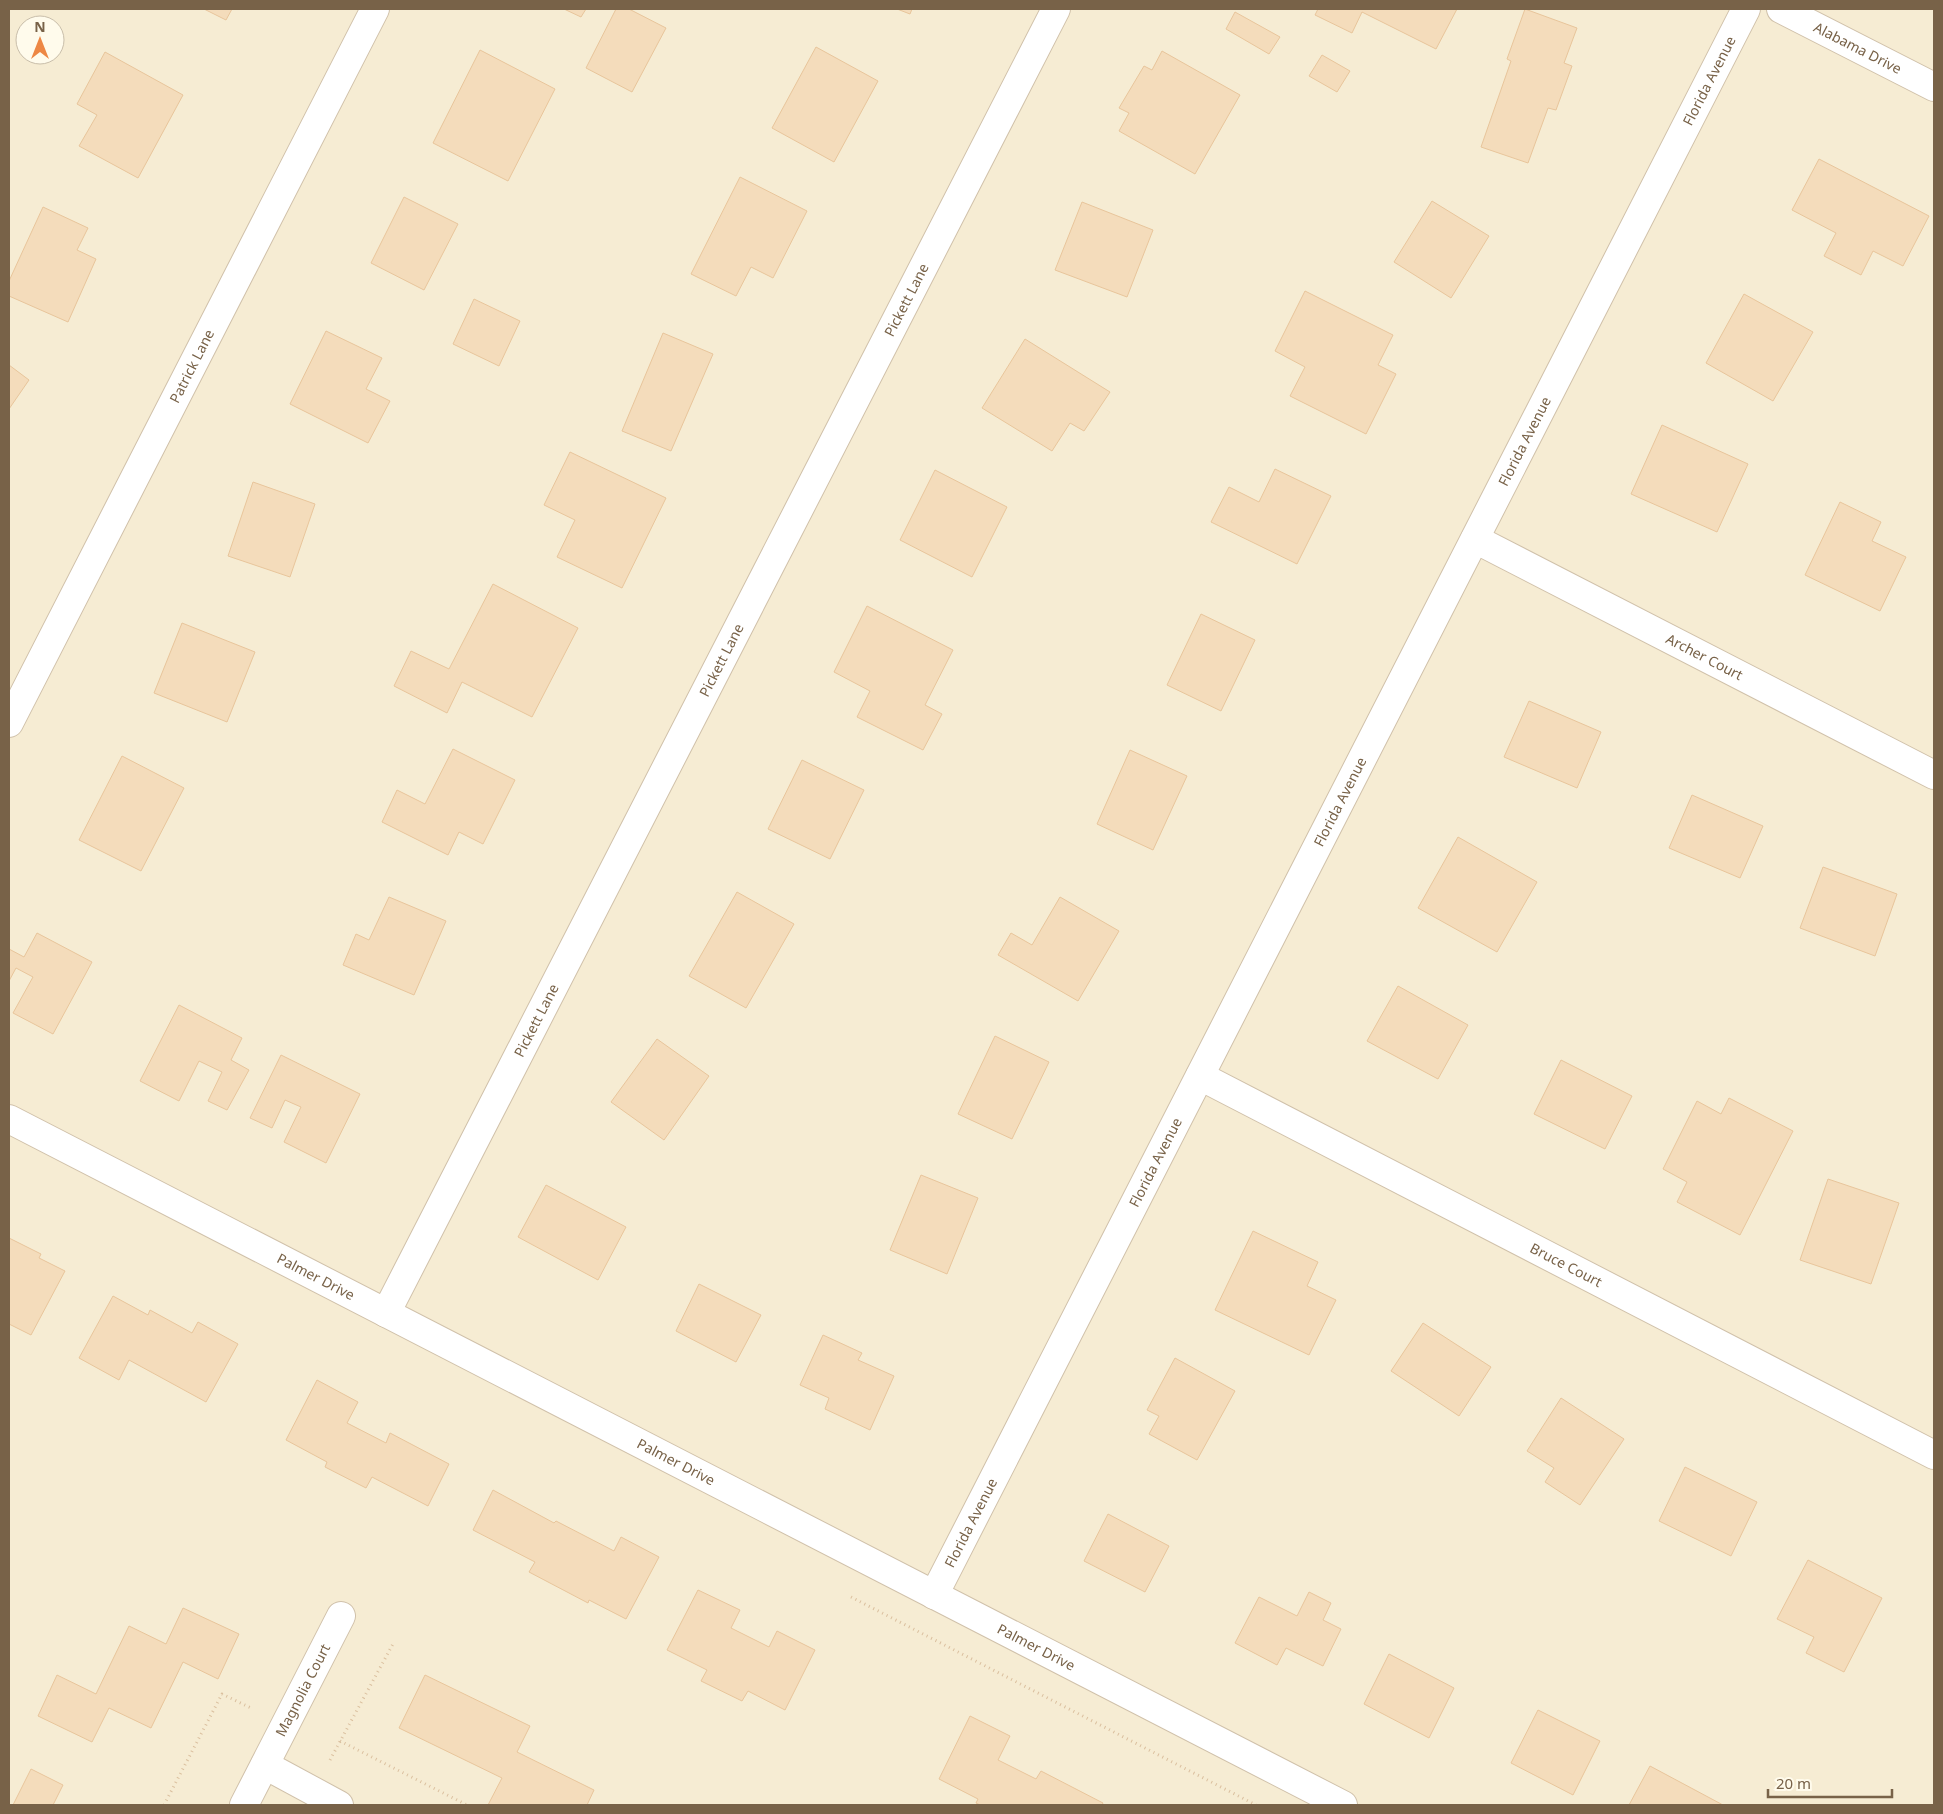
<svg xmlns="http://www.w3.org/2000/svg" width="1943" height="1814" font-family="'Noto Sans',sans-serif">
<rect width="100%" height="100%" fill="#fdf8e5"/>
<path fill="#f6ecd3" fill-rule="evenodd" d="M9,9h1925v1796h-1925zM25,25h30v30h-30z"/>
<path fill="#f4dcbb" stroke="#e8c59b" d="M204,9h28l-6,11z
M564,9h22l-5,8z
M616,9h13l37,19 -34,64 -46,-24z
M897,9h15l-2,5z
M1318,9h139l-21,40 -74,-37 -10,21 -37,-18z
M1525,9l52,19 -13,35 8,3 -16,44 -8,-2 -20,55 -47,-16 30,-86 -4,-2z
M1235,12l45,25 -11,17 -43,-25z
M816,47l62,34 -44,81 -62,-34z
M480,50l75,39 -47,92 -75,-38z
M1162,51l78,44 -45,79 -76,-43 10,-18 -10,-5 25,-42 8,4z
M105,52l78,43 -45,83 -59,-32 18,-31 -20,-11z
M1322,55l28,16 -13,21 -28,-16z
M1819,159l110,57 -26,50 -30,-15 -12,24 -37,-19 12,-23 -44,-23z
M740,177l67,34 -34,67 -22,-11 -15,29 -45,-22z
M404,197l54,27 -34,66 -53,-27z
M1432,201l57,35 -38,62 -57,-36z
M1082,202l71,28 -26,67 -72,-27z
M43,207l45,21 -11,22 19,9 -28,63 -59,-26v-15z
M1305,291l88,44 -15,30 18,9 -30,60 -76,-38 15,-29 -30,-16z
M1744,294l69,38 -40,69 -67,-38z
M474,299l46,22 -21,45 -46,-22z
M326,331l56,27 -16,31 24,12 -22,42 -78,-39z
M663,333l50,21 -42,97 -49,-20z
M1025,339l85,53 -26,39 -14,-8 -18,28 -70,-43z
M9,365l20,15 -20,29z
M1662,425l86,39 -31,68 -86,-38z
M570,452l96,46 -44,90 -65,-31 18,-37 -31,-15z
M1275,469l56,27 -34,68 -86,-42 18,-35 30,15z
M935,470l72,37 -35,70 -72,-37z
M253,482l62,22 -25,73 -62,-21z
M1840,502l41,20 -9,19 34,16 -26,54 -75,-36z
M493,584l85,44 -46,89 -70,-35 -15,31 -53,-27 17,-35 38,18z
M867,606l86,44 -28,55 17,9 -19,36 -66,-33 13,-26 -36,-19z
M1201,614l54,26 -34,71 -54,-26z
M182,623l73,29 -28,70 -73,-29z
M1529,701l72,31 -24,56 -73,-31z
M453,749l62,31 -32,64 -24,-12 -11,23 -66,-33 15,-32 28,14z
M1130,750l57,26 -34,74 -56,-26z
M122,756l62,32 -43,83 -62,-31z
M802,760l62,30 -34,69 -62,-30z
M1692,795l71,31 -23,52 -71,-30z
M1458,837l79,45 -40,70 -79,-44z
M1823,867l74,27 -22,62 -75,-28z
M737,892l57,32 -48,84 -57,-32z
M389,897l57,24 -32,74 -71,-30 13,-31 13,6z
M1060,897l59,34 -41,70 -80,-46 13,-22 21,12z
M37,933l55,29 -39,72 -40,-21 20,-36 -17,-9 -7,13v-32l15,8z
M1398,986l70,39 -30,54 -71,-38z
M179,1005l63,33 -11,22 18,10 -22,40 -19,-9 14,-29 -23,-11 -20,40 -39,-20z
M995,1036l54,26 -37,77 -54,-25z
M657,1039l52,37 -45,64 -53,-38z
M281,1055l79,39 -34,69 -42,-21 17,-35 -16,-7 -13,28 -22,-10z
M1561,1060l71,36 -27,53 -71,-35z
M1729,1098l64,33 -53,104 -63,-33 10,-20 -24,-13 34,-68 24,13z
M921,1175l57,23 -31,76 -57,-24z
M1828,1179l71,24 -28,81 -71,-24z
M546,1185l80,42 -28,53 -80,-43z
M1253,1231l65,31 -11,24 29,14 -27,55 -94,-45z
M9,1238l32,16 -2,4 26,13 -34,64 -22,-11z
M699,1284l62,31 -25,47 -60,-31z
M113,1296l35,19 2,-5 42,23 6,-11 40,22 -32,58 -77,-42 -10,20 -40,-22z
M1423,1323l68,44 -32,49 -68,-45z
M823,1335l39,18 -4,7 36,16 -24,54 -45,-21 4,-11 -29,-13z
M1175,1358l60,33 -38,69 -48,-26 10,-18 -12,-6z
M317,1380l41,22 -11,21 39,20 4,-10 59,31 -21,42 -56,-29 -6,11 -41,-21 2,-5 -41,-22z
M1561,1398l63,41 -44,66 -35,-23 9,-14 -27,-17z
M1685,1467l72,35 -26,54 -72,-35z
M493,1490l61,33 2,-2 58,30 7,-14 38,20 -33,62 -37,-19 -1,3 -59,-31 6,-10 -62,-32z
M1108,1514l61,32 -24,46 -61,-31z
M1808,1560l74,38 -38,74 -38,-19 8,-16 -37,-18z
M698,1590l42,20 -9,18 38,19 8,-16 38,19 -30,60 -37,-19 -6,10 -41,-20 6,-11 -40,-20z
M1309,1592l22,11 -8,17 18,9 -18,37 -37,-18 -9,17 -42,-22 24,-46 38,19z
M183,1608l56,26 -21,45 -35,-17 -32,66 -42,-20 -17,34 -54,-26 19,-41 39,19 33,-68 37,18z
M1389,1654l65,34 -25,50 -65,-34z
M425,1675l105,51 -13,26 77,38 -7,15h-99l14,-27 -103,-50z
M1538,1710l62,31 -27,54 -62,-32z
M970,1716l40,20 -12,24 38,19 5,-8 62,32 -1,2h-122l-4,-2 2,-4 -39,-20z
M1650,1766l73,39h-94z
M31,1769l32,16 -10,20h-40z"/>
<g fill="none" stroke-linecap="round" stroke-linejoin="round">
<defs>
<g id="minor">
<path id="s1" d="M1475,539l459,236"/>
<path id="s2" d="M9,723l366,-714"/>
<path id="s3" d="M1200,1076l734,379"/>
<path id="s4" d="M9,1119l1334,686"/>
<path id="s5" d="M386,1313l670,-1304"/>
<path id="s6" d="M934,1595l812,-1586"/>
<path d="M265,1765l74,40"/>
<path id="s7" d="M244,1805l97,-189"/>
</g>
<g id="tertiary">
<path id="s8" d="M1781,9l153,78"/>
</g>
</defs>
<use href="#minor" stroke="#d0c1aa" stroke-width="30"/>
<use href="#tertiary" stroke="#d0c1aa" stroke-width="30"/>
<path stroke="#dabf9e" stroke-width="3" stroke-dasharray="1 4" stroke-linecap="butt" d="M851,1597l405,208
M340,1741l127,64
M330,1760l64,-118
M164,1805l58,-111 31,15"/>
<use href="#minor" stroke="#fff" stroke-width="28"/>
<use href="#tertiary" stroke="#fff" stroke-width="28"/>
</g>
<g text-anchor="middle" stroke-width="4" stroke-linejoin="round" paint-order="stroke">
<g font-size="14" fill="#786248" stroke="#fffbec">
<text dy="5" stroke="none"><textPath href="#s8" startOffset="86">Alabama Drive</textPath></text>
<text dy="5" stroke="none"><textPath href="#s6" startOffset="1701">Florida Avenue</textPath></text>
<text dy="5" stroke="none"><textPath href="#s5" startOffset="1139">Pickett Lane</textPath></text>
<text dy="5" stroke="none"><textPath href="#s2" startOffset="401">Patrick Lane</textPath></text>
<text dy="5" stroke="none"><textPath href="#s6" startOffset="1296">Florida Avenue</textPath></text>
<text dy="5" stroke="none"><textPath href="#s1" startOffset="258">Archer Court</textPath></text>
<text dy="5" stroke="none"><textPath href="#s5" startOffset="734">Pickett Lane</textPath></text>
<text dy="5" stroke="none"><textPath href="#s6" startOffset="891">Florida Avenue</textPath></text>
<text dy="5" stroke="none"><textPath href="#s5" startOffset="329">Pickett Lane</textPath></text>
<text dy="5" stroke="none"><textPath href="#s6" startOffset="486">Florida Avenue</textPath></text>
<text dy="5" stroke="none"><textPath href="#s3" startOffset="412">Bruce Court</textPath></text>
<text dy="5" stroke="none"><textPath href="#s4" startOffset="345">Palmer Drive</textPath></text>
<text dy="5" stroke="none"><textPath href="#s4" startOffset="750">Palmer Drive</textPath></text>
<text dy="5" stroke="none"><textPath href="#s6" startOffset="81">Florida Avenue</textPath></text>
<text dy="5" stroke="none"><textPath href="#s4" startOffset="1155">Palmer Drive</textPath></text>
<text dy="5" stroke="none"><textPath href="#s7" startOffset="129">Magnolia Court</textPath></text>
</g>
</g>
<rect width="1943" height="1814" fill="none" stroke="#786248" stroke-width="20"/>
<g transform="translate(40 40)"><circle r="24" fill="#fffbec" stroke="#c9beaa"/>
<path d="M0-4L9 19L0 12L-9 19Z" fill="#ed8744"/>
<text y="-8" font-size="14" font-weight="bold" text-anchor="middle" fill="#786248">N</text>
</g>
<path d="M1768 1789v8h124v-8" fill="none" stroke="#786248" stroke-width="2.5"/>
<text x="1776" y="1789" font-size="15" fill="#786248" stroke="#fffbec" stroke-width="4" paint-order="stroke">20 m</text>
</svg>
